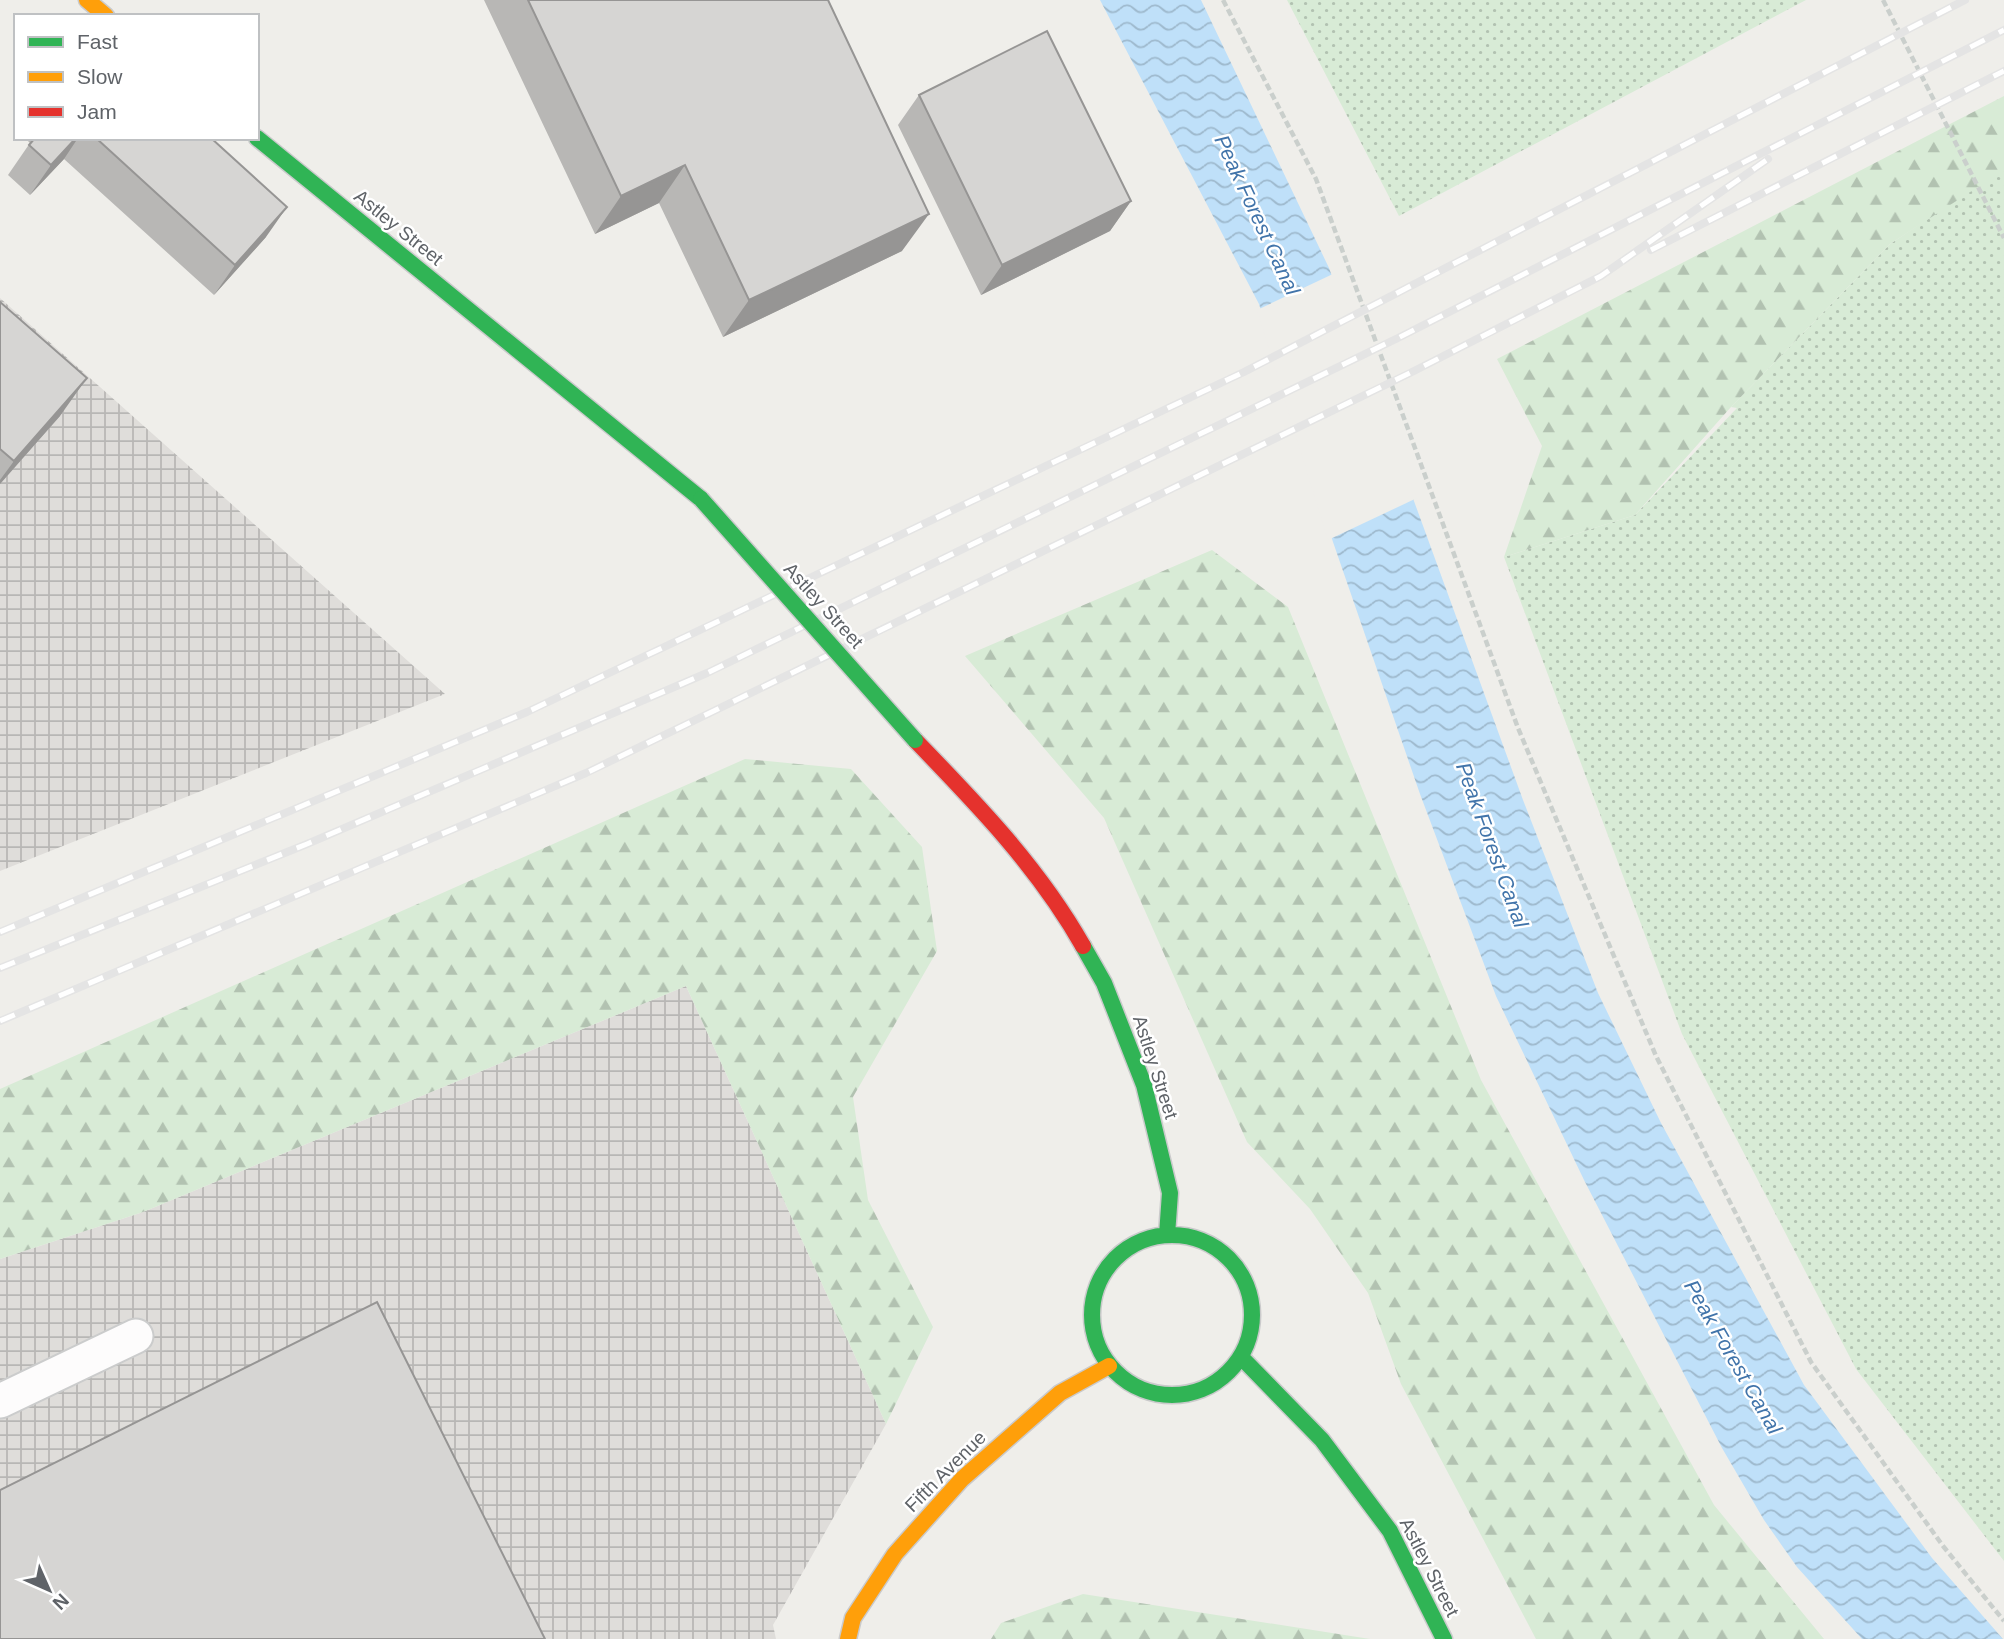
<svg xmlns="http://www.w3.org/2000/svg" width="2004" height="1639" font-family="Helvetica,sans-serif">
<defs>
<pattern id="industrial-grid" width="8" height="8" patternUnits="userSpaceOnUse" patternTransform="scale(1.75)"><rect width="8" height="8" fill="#dfddda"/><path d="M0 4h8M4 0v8" fill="none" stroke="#b8b7b5"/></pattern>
<pattern id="grass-dots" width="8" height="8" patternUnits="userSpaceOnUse" patternTransform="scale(1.75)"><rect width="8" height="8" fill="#d8ebd6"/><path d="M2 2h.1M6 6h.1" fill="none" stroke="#b2c2b1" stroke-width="1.8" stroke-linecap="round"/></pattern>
<pattern id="forest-firs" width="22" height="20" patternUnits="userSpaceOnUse" patternTransform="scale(1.75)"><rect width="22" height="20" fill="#d8ebd6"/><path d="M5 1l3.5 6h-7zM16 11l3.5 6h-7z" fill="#b2c2b1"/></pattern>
<pattern id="water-waves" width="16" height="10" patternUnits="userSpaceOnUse" patternTransform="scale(1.75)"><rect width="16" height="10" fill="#bfe0f9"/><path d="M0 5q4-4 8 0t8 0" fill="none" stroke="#9eb9cd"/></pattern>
</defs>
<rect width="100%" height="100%" fill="#efeeea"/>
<path fill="url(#industrial-grid)" d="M0,298l445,396 -445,177z
M686,986l200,438 -113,201 3,14h-776v-380l143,-47z"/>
<path fill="url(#grass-dots)" d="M1287,0h519l-407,216z
M2004,168v1393l-148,-192 -174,-335 -178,-477 131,-42 102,-107 -6,-1 159,-163z"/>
<path fill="url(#forest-firs)" d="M2004,96v74l-114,74 -159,163 -96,108 -131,42 38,-111 -45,-87z
M1212,550l76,57 193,473 233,425 110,134h-288l-135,-255 -33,-91 -58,-84 -63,-67 -143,-324 -139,-162z
M745,759l106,10 71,78 15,104 -84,146 15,103 65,127 -47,97 -200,-438 -543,226 -143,47v-170z
M1083,1594l287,45h-379l10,-16z"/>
<path fill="url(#water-waves)" d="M1100,0h101l128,268 194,532 75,193 63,130 143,262 128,173 71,81h-141l-65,-72 -33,-47 -42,-72 -138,-268 -88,-184 -76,-202 -87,-252 -74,-238z"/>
<path fill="#efeeea" d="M1335,273l82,225 -89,42 -71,-230z"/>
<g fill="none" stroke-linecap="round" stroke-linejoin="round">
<defs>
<path id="lane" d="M0,1401l136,-65"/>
<path id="fast" d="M257,138l444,361
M1083,946l21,37 40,102 26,108 -3,42
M1092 1315a80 80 0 1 1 160 0a80 80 0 1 1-160 0Z
M1241,1357l81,83 68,91 54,108"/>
<path id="slow" d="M87,0l19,16
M848,1639l5,-21 42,-64 67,-75 98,-86 49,-27"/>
<path id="jam" d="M915,740c62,64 124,128 168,206"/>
</defs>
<use href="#lane" stroke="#cbcccc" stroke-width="37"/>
<use href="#fast" stroke="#cacacb" stroke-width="19"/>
<use href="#slow" stroke="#cacacb" stroke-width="19"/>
<use href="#jam" stroke="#cacacb" stroke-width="19"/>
<path stroke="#cacfcc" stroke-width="4.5" stroke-dasharray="7 3.5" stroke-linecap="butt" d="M1223,0l93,179 202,549 138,328 155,306 132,184 61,75
M1883,0l121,238"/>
<use href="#lane" stroke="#fdfcfc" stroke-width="33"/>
<use href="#fast" stroke="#30b455" stroke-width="16"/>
<use href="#slow" stroke="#ff9f0a" stroke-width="16"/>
<use href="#jam" stroke="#e5322d" stroke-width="16"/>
<defs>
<path id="rail" d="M1651,250l353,-179
M0,932l527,-220 717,-340 721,-372
M0,968l307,-124 400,-171 691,-335 606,-308
M0,1021l586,-248 824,-400 191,-97 167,-117"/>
</defs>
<use href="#rail" stroke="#e4e4e4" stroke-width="8"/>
<use href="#rail" stroke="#fff" stroke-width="5" stroke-dasharray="16" stroke-linecap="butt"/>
<defs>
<path id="fast-bridge" d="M701,499l214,241"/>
</defs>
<use href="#fast-bridge" stroke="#cacacb" stroke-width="19" stroke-linecap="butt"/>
<use href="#fast-bridge" stroke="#30b455" stroke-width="16"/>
</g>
<path fill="#b8b7b5" d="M484,0h344l74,251 -179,86 -64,-134 -64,31z
M919,95l212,106 -21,30 -129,64 -83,-170z
M25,138h186l55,99 -52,58 -150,-136 -34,36 -22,-20 22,-32z
M0,302l60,114 -60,68z"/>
<path fill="#969594" d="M76,138h2l-14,21 -34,36 21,-30z
M685,165l-26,38 -64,31 26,-38z
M1131,201l-21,30 -129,64 21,-30z
M287,207l-21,30 -52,58 21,-30z
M929,214l-27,37 -179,86 26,-37z
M87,378l-27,38 -60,68v-4l14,-19z"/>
<path fill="#d6d5d3" stroke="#969594" stroke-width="2" d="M528,0h300l101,214 -180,86 -64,-135 -64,31z
M1047,31l84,170 -129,64 -83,-170z
M35,138h41l-25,27 -22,-20z
M96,138h115l76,69 -52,58z
M0,302l87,76 -73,83 -14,-12z
M377,1302l168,337h-545v-149z"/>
<g text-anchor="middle" stroke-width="5" stroke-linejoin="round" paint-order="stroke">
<g font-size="19" fill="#5f6368" stroke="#fff">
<text transform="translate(399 227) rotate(39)" y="7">Astley Street</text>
<text transform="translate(824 605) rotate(48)" y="7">Astley Street</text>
<text transform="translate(1156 1067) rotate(72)" y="7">Astley Street</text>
<text transform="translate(945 1471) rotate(-45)" y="7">Fifth Avenue</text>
<text transform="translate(1430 1567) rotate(63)" y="7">Astley Street</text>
</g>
<g font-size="21" font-style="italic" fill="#4174aa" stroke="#fff">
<text transform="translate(1257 215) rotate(65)" y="7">Peak Forest Canal</text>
<text transform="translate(1492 845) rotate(70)" y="7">Peak Forest Canal</text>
<text transform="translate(1733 1357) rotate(60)" y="7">Peak Forest Canal</text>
</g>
</g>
<rect x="14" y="14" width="245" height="126" fill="#ffffff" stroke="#bfc1c3" stroke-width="2"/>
<rect x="28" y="37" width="35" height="10" fill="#30b455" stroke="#bfc1c3" stroke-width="2"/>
<text x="77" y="49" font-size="21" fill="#5f6368">Fast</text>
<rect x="28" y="72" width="35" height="10" fill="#ff9f0a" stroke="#bfc1c3" stroke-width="2"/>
<text x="77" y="84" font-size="21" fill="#5f6368">Slow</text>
<rect x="28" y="107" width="35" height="10" fill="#e5322d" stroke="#bfc1c3" stroke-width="2"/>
<text x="77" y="119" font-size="21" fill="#5f6368">Jam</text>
<g transform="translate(49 1590) rotate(135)" stroke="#ffffff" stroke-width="5" paint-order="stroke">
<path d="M0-5L12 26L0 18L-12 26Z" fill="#5f6368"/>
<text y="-10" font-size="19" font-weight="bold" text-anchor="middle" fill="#5f6368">N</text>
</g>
</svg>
